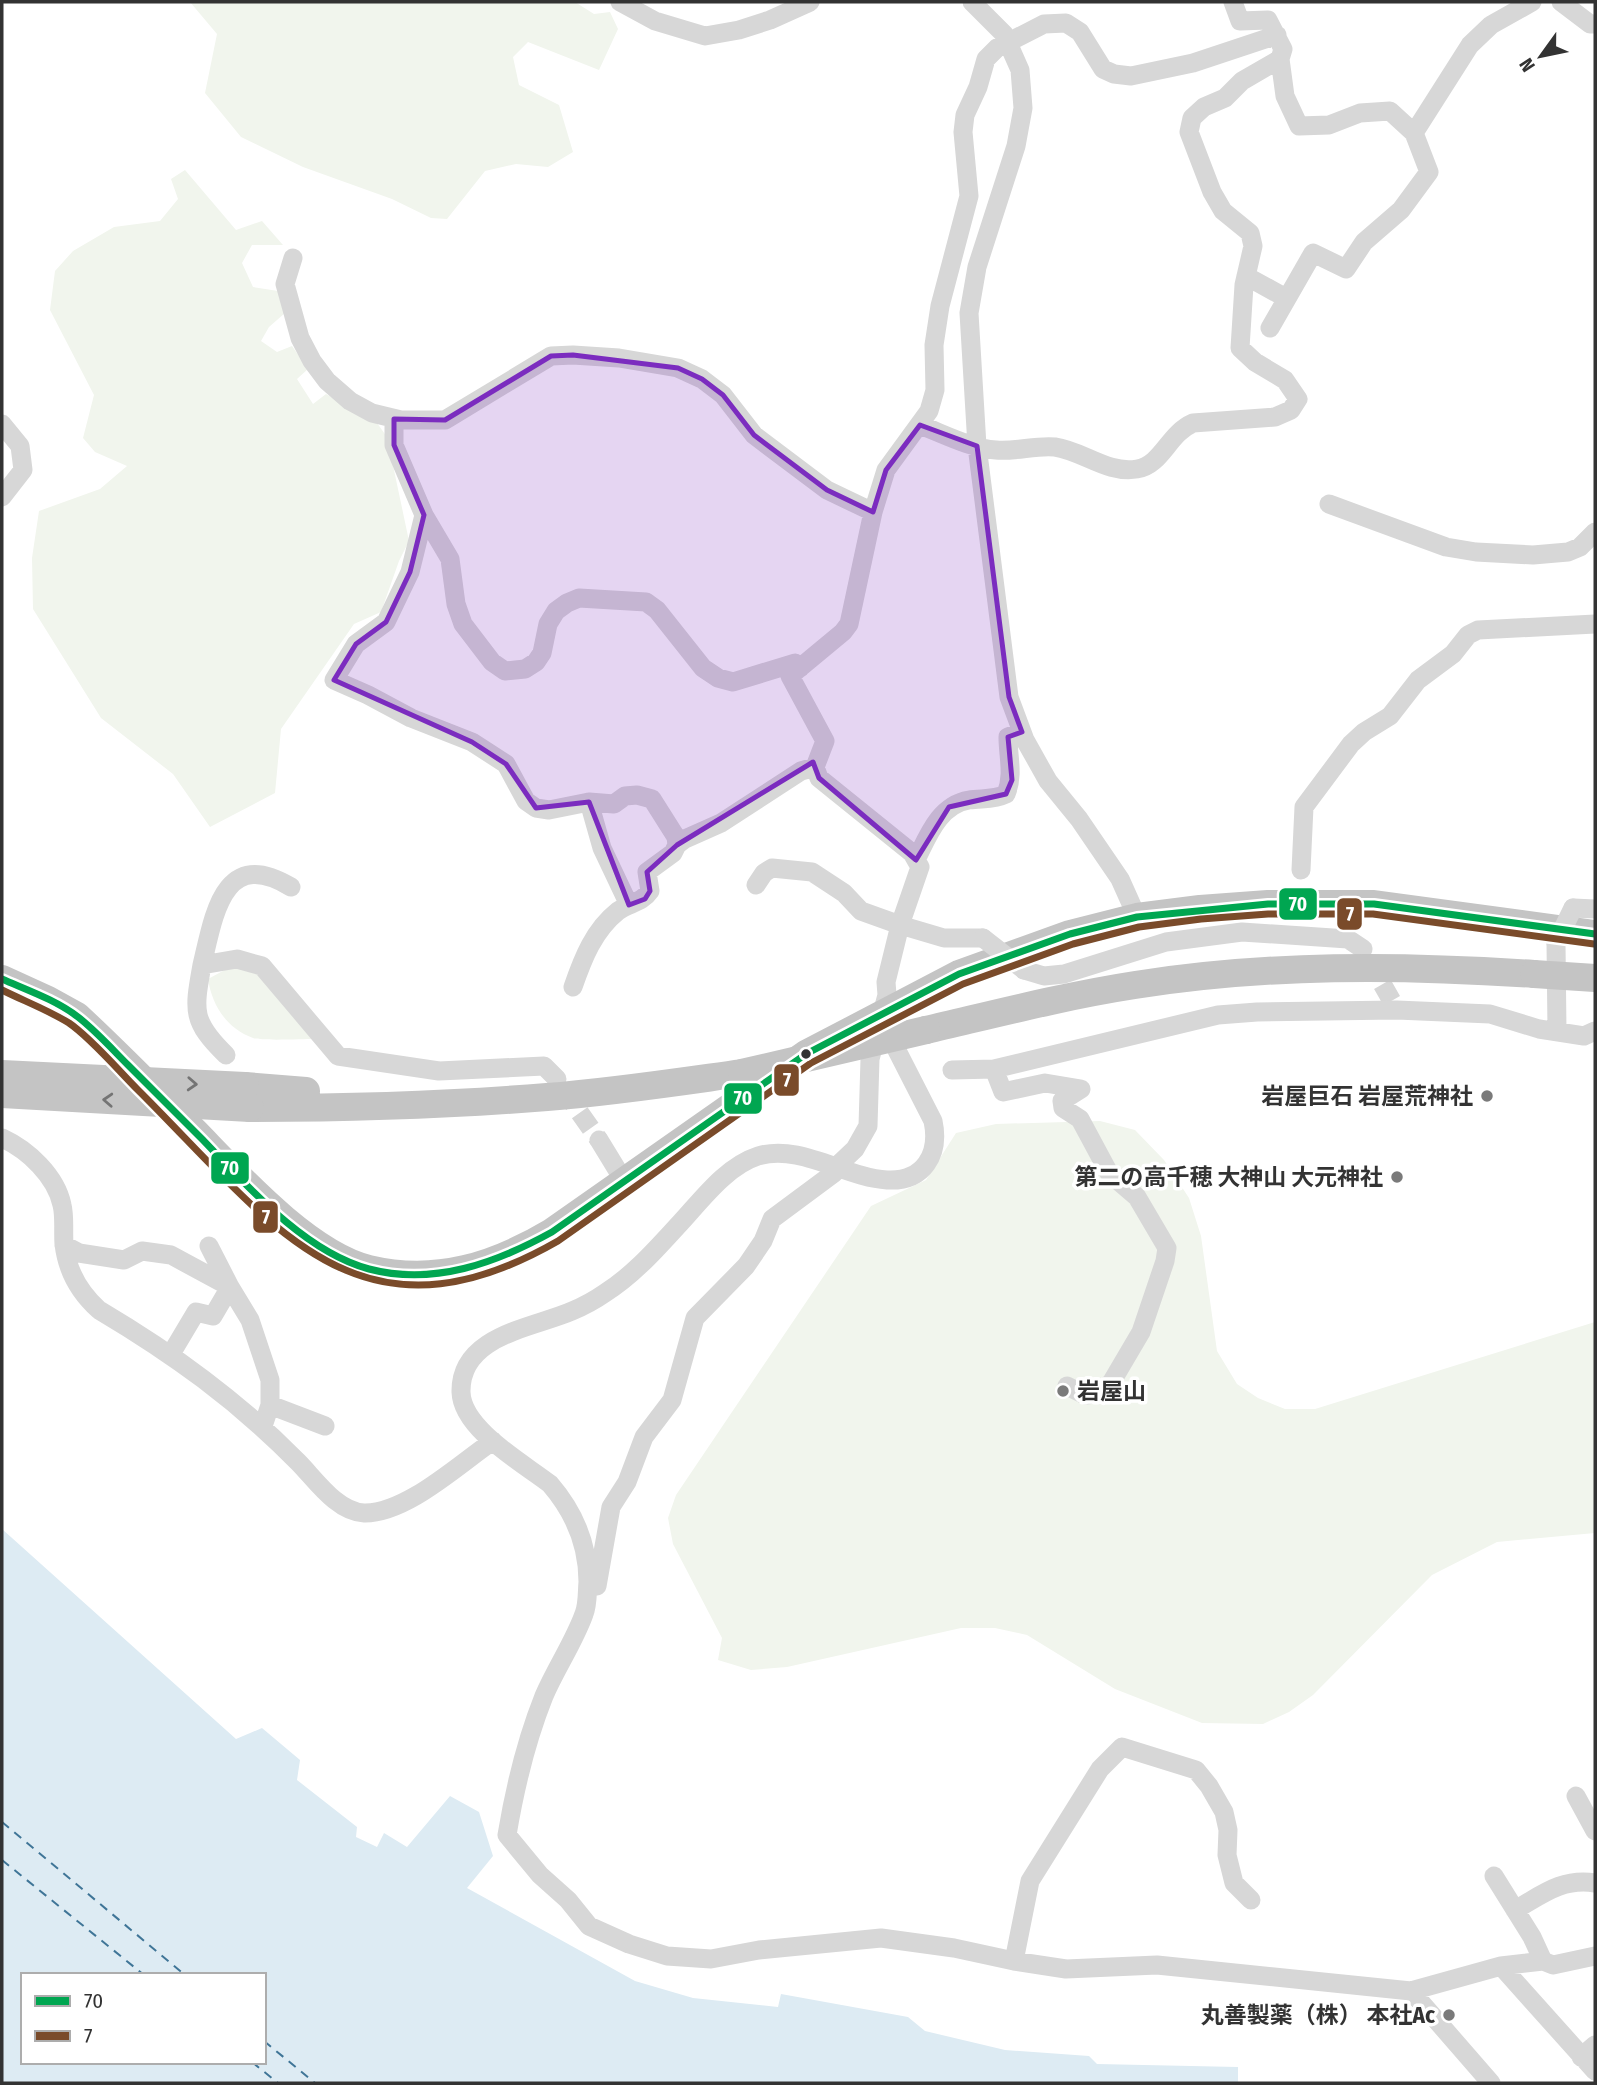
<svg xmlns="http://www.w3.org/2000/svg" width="1597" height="2085" font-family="'Fira Sans Condensed','Noto Sans JP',sans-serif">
<rect width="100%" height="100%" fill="#fff"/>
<path fill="#f1f5ed" d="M190,2h385l19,12 16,-2 8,17 -19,41 -71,-28 -15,15 6,28 40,20 14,47 -25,15 -32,-3 -31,7 -38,48 -16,-1 -39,-19 -89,-32 -62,-30 -36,-44 12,-59z
M185,170l51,60 26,-9 21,24h-31l-10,18 11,24 25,4 7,22 -16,14 -8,14 16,11 15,-6 16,23 -11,10 16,25 13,-10 51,29 10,14 22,104 -10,20 -18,51 -27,12 -73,105 -6,64 -65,34 -37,-53 -72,-56 -68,-109 -1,-51 7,-47 61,-22 27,-23 -32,-14 -12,-14 11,-43 -44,-85 5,-39 18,-20 41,-24 46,-6 18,-22 -7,-20z
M234,965l24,6 56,68c-11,0 -54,2 -61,-1 -27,-10 -41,-33 -45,-59z
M1100,1121l35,9 29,30 25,38 12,38 16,115 20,33 21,14 27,11h30l280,-87v211l-98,9 -65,33 -119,120 -24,17 -26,12 -61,-1 -87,-34 -88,-54 -32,-7h-34l-174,39 -36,3 -33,-10 4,-22 -49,-94 -5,-26 8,-23 195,-289 55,-26 30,-47 40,-9z"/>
<path fill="#ddebf3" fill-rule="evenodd" d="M2,1529l234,210 26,-11 38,32 -3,20 60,47 -1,10 21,10 7,-14 23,14 43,-51 29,16 14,44 -26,32 168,93 58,17 85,9 3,-13 127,23 17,14 80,19 84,6 8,8 141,3v16h-1236zM23,1975h241v87h-241z"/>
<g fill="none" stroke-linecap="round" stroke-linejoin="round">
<path stroke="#3f7597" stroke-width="2" stroke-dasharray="9 7" stroke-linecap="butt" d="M2,1822l183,153
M2,1860l142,115
M264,2041l51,42
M252,2062l26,21"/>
<path stroke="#d6d6d6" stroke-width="19" stroke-dasharray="19 10" stroke-linecap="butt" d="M1368,959l29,51
M563,1089l36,51"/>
<path stroke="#d7d7d7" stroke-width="19" d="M620,2l35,19 50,15 34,-6 31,-10 40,-18
M972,2l32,32 16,36 3,38 -7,38 -39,121 -8,46 8,133 32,251 16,43 23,41 31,38 41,60 17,38
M1561,2l29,22h5
M1280,59l5,37 14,30 30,-1 31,-12 30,-2 24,22
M293,258l-8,26 15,54 12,23 15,20 23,20 22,12 29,7h44l106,-64 22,-1 46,3 59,10 24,11 21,16 31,40 73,55 46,22
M1246,276l40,22
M1270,328l43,-75 33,16 18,-27 37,-32 28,-38 -15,-39 56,-88 21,-20 41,-23
M394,419v26l30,70 26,44 6,45 7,20 29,38 13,9 20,-2 11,-7 6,-9 6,-29 8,-13 11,-8 12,-5 67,4 11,8 46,58 15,10 15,4 62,-19 5,5
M2,424l18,22 3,24 -21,27
M920,425c24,9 50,23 76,25 19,2 40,-5 59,-3 28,4 52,27 82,22 25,-4 31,-35 56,-46l82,-6 16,-7 7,-11 -13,-19 -30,-18 -15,-14 4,-63 9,-39 -3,-13 -27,-22 -11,-19 -23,-60 3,-14 12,-11 21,-9 17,-17 38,-22 3,-10 -15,-29 -28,1 -7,-19
M1329,504l117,43 30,5 57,3 35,-3 12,-5 15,-15
M424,515l-14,57 -24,50 -30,22 -22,36 34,15 43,23 61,24 34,22 20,37 10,7 13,2 40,-8 25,2 11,-8 12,-1 15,4 24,38 1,8
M589,802l13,46 27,57
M916,860c12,-24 23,-55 53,-60 13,-2 25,0 37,-6 8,-19 2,-37 2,-57l14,-5
M1301,870l3,-63 47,-63 13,-12 26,-16 28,-36 35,-26 15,-19 10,-5 117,-6
M756,885l8,-12 8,-5 40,4 32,21 17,18 39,14 44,13h39
M291,887c-68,-41 -77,28 -89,78l35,-6 25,7 76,90 101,15 105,-5 13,13
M1573,908l22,1
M1556,943l1,88
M202,965c-8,45 -11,56 24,90
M1024,970l20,6 20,-2 102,-32 76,-10 106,7 15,10
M573,987c10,-29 21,-57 45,-76 11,-8 24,-8 32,-20l-3,-19 26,-19 4,-8 8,-6 36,-16 80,-52 14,-4
M886,1029l47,92c7,33 -9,61 -46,59 -41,-2 -87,-37 -129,-24 -31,10 -55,42 -76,65 -24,26 -47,53 -77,72 -10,7 -21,13 -33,18 -39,17 -112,24 -111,81 1,37 62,71 89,92 25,29 38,60 38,98 -1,10 0,22 -4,32 -10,28 -28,54 -40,82 -18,45 -29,91 -37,139l33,40 28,25 21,26 40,18 38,12 44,3 48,-9 122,-12 73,10 60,13 52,8 91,-4 254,26 90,-25 42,-5 10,4 42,-9
M994,1069l9,23 42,-9 36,6 -19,12 1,7 17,11 29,54 28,24 30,51 -2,13 -24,71 -30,51 -15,11 -11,1 -18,-9
M952,1070l42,-1 224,-54 39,-3 140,-2 93,4 49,15 45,7 11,-5
M2,1138c26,12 54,38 60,67 3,12 1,26 2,39 3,26 16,49 35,66 74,44 138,90 199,152 17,17 39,50 66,51 42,1 95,-49 129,-72
M599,1140l25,41
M64,1245l15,8 45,7 18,-9 29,4 59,32 20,33 20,60v25l-7,21
M171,1354l25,-42 17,4 17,-29 -21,-41
M270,1405l55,21
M597,1586l14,-79 16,-25 17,-45 28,-37 23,-82 51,-52 17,-25 9,-22 62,-46 3,-7 18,-17 13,-23 2,-67 17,-64 -1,-13 14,-57 20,-58 -8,-14 -93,-75 -4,-11 10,-26 -35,-65 53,-44 6,-8 24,-112 13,-42 43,-59 6,-21 -1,-45 6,-39 29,-110 -6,-64 2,-17 13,-28 8,-28 11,-11 47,-24 22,-1 14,9 23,37 11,5 17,2 62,-13 84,-28
M1576,1796l19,35
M1494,1876l38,61 11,24
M1515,1910c28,-16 47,-32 80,-27
M1014,1961l16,-80 70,-112 22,-22 74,23 13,16 15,26 4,18 -1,25 7,28 17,17
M1501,1966l94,105
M1411,1991l80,92
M1581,2057l14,-12"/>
<path stroke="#c4c4c4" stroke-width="28" d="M2,979l46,21 29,16c40,37 79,77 118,116 43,44 113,122 174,137 67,16 126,-3 183,-37l254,-178 153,-80 111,-40 67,-17 63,-8 68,-5h106l221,30
M926,1030c69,-16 138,-34 209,-45 132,-21 265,-20 399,-11
M245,1086l61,5
M250,1108c99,0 198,-3 297,-11 65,-5 130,-15 195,-24"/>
<path stroke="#d7d7d7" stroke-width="19" d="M983,938l41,32
M1556,943l17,-35"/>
<path stroke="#c4c4c4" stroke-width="28" d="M1534,974l61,4
M742,1073l184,-43
M2,1074l243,12
M2,1094l248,14"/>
<defs>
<path id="bus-1" d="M2,979c25,11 54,21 76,38 18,14 34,32 50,48 25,25 50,50 75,75 45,47 102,112 166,129 65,17 127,-6 183,-37l254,-178 153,-80 111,-40 67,-17 131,-13h106l221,30"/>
<path id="bus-2" d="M2,990c22,11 46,20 67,33 22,15 49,47 69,67 133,132 218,267 420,151l253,-178 152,-79 110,-40 66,-17 62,-8 67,-5h105l221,30"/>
</defs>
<use href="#bus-1" stroke="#fff" stroke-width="12"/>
<use href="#bus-2" stroke="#fff" stroke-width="12"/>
<use href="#bus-1" stroke="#00a651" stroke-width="7"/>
<use href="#bus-2" stroke="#7a4b2a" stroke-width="7"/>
</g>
<defs><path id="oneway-chevron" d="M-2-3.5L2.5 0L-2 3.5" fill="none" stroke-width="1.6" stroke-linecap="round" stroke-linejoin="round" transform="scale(1.75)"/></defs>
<g stroke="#747474">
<use href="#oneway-chevron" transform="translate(192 1084) rotate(3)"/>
<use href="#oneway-chevron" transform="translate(108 1100) rotate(-177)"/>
</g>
<path fill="#7b2cbf" fill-opacity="0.2" stroke="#7b2cbf" stroke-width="5" stroke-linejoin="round" d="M573,355l105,13 24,11 21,16 31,40 73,55 46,22 13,-42 34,-45 57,21 32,251 13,35 -14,5 4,43 -6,14 -57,13 -33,53 -97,-82 -6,-16 -136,83 -30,27 3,19 -5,8 -16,6 -40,-103 -53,6 -30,-44 -34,-22 -138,-62 22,-36 30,-22 24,-50 14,-57 -30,-70v-26l51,1 106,-64z"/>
<circle fill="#333" stroke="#fff" stroke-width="2.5" cx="806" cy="1054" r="6"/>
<g fill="#7a7a7a" stroke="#fff" stroke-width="2.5">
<circle cx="1487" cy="1096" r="7"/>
<circle cx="1397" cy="1177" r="7"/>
<circle cx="1063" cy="1391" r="7"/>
<circle cx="1449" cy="2015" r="7"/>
</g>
<g text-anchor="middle" stroke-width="7" stroke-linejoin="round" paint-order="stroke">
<g font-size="23" font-weight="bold" fill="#333" stroke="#fff" text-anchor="end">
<text x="1473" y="1104">岩屋巨石 岩屋荒神社</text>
<text x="1383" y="1185">第二の高千穂 大神山 大元神社</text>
<text x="1077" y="1399" text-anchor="start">岩屋山</text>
<text x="1435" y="2023">丸善製薬（株） 本社Ac</text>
</g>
</g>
<g stroke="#fff" stroke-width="2.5">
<rect x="1278" y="887" width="40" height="34" rx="7" fill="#00a651"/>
<rect x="1336" y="897" width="27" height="34" rx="7" fill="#7a4b2a"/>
<rect x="773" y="1063" width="27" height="34" rx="7" fill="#7a4b2a"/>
<rect x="723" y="1082" width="40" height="33" rx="7" fill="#00a651"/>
<rect x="210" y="1151" width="40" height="34" rx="7" fill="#00a651"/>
<rect x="252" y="1200" width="27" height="34" rx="7" fill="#7a4b2a"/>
</g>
<g font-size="19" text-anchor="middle" font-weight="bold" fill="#fff">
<text x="1298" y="911">70</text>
<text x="1350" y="921">7</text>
<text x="787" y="1087">7</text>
<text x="743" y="1105">70</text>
<text x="230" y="1175">70</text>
<text x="266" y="1224">7</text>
</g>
<rect width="1597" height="2085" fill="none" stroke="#333333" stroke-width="7"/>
<rect x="21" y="1973" width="245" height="91" fill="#ffffff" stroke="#adadad" stroke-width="2"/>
<rect x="35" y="1996" width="35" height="10" fill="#00a651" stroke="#adadad" stroke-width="2"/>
<text x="84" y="2008" font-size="21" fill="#333333">70</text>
<rect x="35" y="2031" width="35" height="10" fill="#7a4b2a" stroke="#adadad" stroke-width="2"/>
<text x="84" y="2043" font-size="21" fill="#333333">7</text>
<g transform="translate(1541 56) rotate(237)" stroke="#ffffff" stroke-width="5" paint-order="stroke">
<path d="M0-5L12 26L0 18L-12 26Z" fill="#333333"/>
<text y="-10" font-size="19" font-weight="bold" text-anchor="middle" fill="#333333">N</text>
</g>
</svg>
